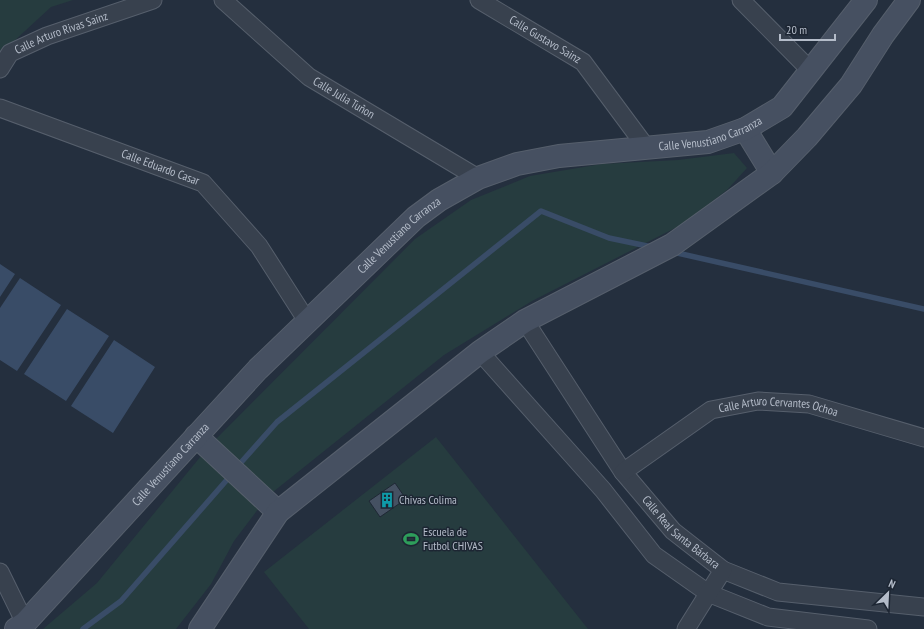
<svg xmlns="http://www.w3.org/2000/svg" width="924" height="629" viewBox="0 0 924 629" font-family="'PT Sans Narrow',sans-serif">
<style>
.green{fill:#263c3f}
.water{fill:#394c67}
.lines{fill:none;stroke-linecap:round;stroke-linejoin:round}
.stream{stroke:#394c67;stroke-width:5.5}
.building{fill:#455162;stroke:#1f2835}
.street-casing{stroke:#565f6c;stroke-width:19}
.secondary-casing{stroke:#565f6c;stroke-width:24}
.street{stroke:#38414e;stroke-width:17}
.secondary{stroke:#465061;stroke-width:22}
.labels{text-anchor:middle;stroke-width:3;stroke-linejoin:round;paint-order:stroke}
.street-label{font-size:12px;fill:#b4bcc9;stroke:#1d2633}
.poi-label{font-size:12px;fill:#b4bcc9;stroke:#1d2633;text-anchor:start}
</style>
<rect width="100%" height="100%" fill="#242f3e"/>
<!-- green -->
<path class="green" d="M0,0H73L51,7L0,54Z
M734,153L747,168L727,190L681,225L532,301L444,355L268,496L234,541L211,584L176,629H43L97,583L210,445L415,239L471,200L530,176L602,164L678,160Z
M436,437L588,629H309L264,572Z"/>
<!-- water -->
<path class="water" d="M0,264L15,274L0,297Z
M20,278L61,305L17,371L0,360V308Z
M67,309L109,336L66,401L24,374Z
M114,340L155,367L113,433L71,406Z"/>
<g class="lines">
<!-- stream -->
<path class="stream" d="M673,252L924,309
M237,467L277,422L541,211L609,238L652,247
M83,629L121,601L232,474"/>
</g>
<!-- building -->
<path class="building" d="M395,483L406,499L380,517L369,501Z"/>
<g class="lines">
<defs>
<g id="street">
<path id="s1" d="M223,0L309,77L478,178"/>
<path id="s2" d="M479,0L583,62L646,147"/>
<path d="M741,0L812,72"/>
<path id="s3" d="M0,69L10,53L47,36L153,0"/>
<path id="s4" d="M0,108L203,183L259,246L307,321"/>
<path id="s5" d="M525,321L623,472L673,531L723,570L778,592L924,607"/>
<path d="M480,352L603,490L654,555L708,593L768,617L868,629"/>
<path id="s6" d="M623,472L711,410L758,401L809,404L924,438"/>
<path d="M0,572L25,623"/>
<path d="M686,629L723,570"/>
</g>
<g id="secondary">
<path d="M745,129L772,173"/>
<path d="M196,436L278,512"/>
<path id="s7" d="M16,629L25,623L258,369L416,217L439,200L478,178L517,164L559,156L708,142L745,129L782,107L866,0"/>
<path d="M200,629L278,512L480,352L525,321L672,245L772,173L807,137L851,85L883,35L909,0"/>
</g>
</defs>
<!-- street casing -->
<use href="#street" class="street-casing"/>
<!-- secondary casing -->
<use href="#secondary" class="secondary-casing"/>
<!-- street -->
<use href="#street" class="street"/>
<!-- secondary -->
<use href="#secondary" class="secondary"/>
</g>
<!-- icons -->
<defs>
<symbol id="building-bare" viewBox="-9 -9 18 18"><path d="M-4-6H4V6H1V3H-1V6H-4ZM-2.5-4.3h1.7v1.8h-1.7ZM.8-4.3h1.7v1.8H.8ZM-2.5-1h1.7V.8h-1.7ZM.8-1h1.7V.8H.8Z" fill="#0f9aa8" stroke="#1d2633" stroke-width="2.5" paint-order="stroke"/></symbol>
<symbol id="stadium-bare" viewBox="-9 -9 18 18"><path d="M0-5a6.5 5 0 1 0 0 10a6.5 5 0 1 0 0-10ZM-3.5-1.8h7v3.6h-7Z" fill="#2e9e5b" stroke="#1d2633" stroke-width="2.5" paint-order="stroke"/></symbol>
</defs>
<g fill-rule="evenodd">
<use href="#building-bare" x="376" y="489" width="22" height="22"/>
<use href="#stadium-bare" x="400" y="528" width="22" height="22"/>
</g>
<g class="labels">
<!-- street labels -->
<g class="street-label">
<text dy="4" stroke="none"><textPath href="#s3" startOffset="74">Calle Arturo Rivas Sainz</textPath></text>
<text dy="4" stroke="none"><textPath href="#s2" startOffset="77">Calle Gustavo Sainz</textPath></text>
<text dy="4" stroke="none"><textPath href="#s1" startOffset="156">Calle Julia Tuñon</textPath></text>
<text dy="4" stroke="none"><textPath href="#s7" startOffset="886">Calle Venustiano Carranza</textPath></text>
<text dy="4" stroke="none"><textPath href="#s4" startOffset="171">Calle Eduardo Casar</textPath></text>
<text dy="4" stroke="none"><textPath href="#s7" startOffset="550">Calle Venustiano Carranza</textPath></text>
<text dy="4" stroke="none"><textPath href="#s6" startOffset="176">Calle Arturo Cervantes Ochoa</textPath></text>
<text dy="4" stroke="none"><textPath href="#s7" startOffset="226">Calle Venustiano Carranza</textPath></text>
<text dy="4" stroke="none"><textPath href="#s5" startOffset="264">Calle Real Santa Bárbara</textPath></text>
</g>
<!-- poi labels -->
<g class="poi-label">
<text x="399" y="504">Chivas Colima</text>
<text x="423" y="536">Escuela de<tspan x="423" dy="14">Futbol CHIVAS</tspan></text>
</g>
</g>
<!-- north arrow -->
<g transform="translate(888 593) rotate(24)" stroke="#1d2633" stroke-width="3" paint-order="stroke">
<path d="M0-3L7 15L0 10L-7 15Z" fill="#b4bcc9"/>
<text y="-6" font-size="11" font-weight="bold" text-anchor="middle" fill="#b4bcc9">N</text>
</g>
<!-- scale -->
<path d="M780 34v6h55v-6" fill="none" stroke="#b4bcc9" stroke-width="2"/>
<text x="786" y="34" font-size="12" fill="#b4bcc9" stroke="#1d2633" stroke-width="3" paint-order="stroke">20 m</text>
</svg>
